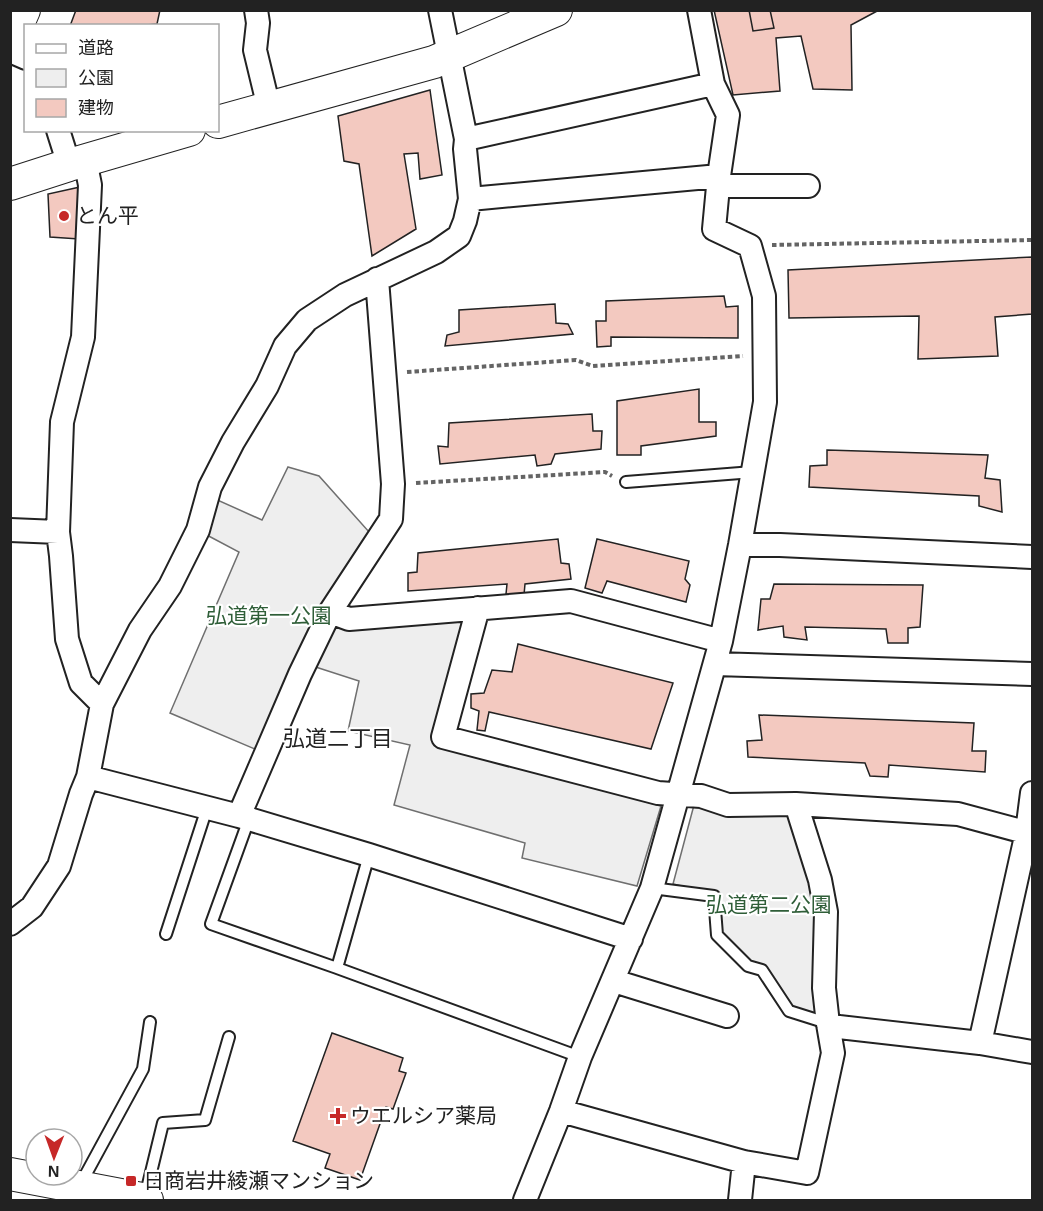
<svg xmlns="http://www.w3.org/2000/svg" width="1043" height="1211" viewBox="0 0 1043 1211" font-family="Helvetica,'Noto Sans JP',sans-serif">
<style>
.green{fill:#eee;stroke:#6f6f6f;stroke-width:1.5}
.building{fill:#f3c9c0;stroke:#222;stroke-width:1.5}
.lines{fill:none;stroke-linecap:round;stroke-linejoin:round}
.lane-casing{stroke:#222;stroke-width:14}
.street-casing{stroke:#222;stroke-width:26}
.secondary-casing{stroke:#222;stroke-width:34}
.path{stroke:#646464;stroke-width:4;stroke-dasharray:4.5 3;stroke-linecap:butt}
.lane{stroke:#fff;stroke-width:10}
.street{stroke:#fff;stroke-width:22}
.secondary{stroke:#fff;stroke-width:32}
.poi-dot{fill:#c62828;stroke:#fff;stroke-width:2}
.labels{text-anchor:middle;stroke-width:4.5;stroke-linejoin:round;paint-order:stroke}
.poi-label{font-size:21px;fill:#222;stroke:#fff;text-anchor:start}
.park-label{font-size:21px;fill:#2f5e38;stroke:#fff}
.neighbourhood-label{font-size:22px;fill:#222;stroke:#fff}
</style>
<rect width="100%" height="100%" fill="#fff"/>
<!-- green -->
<path class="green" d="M288,467L319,476L370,533L321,612L470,618L437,742L661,806L637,886L522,858L525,843L394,805L410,745L348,731L359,681L297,661L262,752L170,713L239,552L203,533L213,498L262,520Z
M694,805L721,812L793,816L819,894L824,1017L792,1008L721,932L717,894L673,884Z"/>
<!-- building -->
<path class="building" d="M76,10H160L157,24L136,26H70Z
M714,10H879L851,25L852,90L813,89L801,36L776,38L780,91L733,95Z
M749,10H770L774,28L753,31Z
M430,90L442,175L420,179L418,153L404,154L416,229L372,256L359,164L344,161L338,116Z
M80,187L79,239L50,237L48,194Z
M1032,257V314L995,317L998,356L918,359L919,316L789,318L788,270Z
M724,296L726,307L738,306V338L611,337V346L597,347L596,321H606V301Z
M555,304L556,323L568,324L573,334L445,346L447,335L459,332V310Z
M699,389V422H716V436L641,446V455H617V401Z
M592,414L593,431H602L601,449L555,454L551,464L537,466L535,455L440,464L438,446L448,447L449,423Z
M827,450L988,455L985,478L1000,480L1002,512L979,506V496L809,487L810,466L827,465Z
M558,539L561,563L569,564L571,579L525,584L524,595L506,594L507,584L408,591V573L417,572L418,553Z
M597,539L689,561L685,579L690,585L686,602L607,581L602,593L585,588Z
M774,584L923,585L920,627L908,628V643H888L886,629L805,627L807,640L784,637L783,626L758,630L761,599H770Z
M518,644L673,683L651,749L489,712L485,731L477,730L479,711L471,708V694L484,693L492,670L512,672Z
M759,715L974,723L972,751H986L985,772L889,765L888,777L870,776L865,763L748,757L747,741L762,740Z
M332,1033L403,1058L399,1071L406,1073L393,1109L386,1107L360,1180L325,1168L330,1154L293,1141Z"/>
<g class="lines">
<defs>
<path id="lane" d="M626,482L753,472
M249,819L211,924L337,968L369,855
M652,888L714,896L717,935L748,966L762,970L789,1011L827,1023
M166,934L207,808
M337,968L580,1057
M80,1185L143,1069L150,1022
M145,1197L163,1123L205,1120L229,1037"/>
<path id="street" d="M256,10L258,23L255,50L269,108
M10,51L26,58
M58,130L69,165
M466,139L713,84
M85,160L90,185L83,337L62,422L58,532L61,556L67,639L81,683L102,704
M718,186H808
M470,199L719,176
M10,530L58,532
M740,545H780L1032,557
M478,608L443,737L658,793L701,796L728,805L796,804L958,814L1032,834
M330,612L349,619L571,601L721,641
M715,664L1032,674
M88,777L239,816L369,855L631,939
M239,816L300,674L330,612L391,519L393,484L377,279
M10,924L32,907L59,866L81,794L88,777L102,704L140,630L170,586L198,530L210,487L233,442L267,386L285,346L307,320L345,295L436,252L459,236L465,221L470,199L465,149L466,139L440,10
M614,981L727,1016
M828,1024L839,1027L980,1043L1032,1052
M980,1043L1027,832L1032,793
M561,1111L744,1162L807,1173L833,1053L828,1024L824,988L826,912L820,880L796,804
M525,1200L561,1111L580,1057L652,888L721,641L740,545L765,402L764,296L750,246L714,229L719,176L728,115L713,84L699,10
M740,1200L744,1162"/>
<path id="secondary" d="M10,42L24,10
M218,122L434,62L556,10
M10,184L69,165L189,130
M10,1174L147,1200"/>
</defs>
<!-- lane casing -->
<use href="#lane" class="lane-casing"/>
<!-- street casing -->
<use href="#street" class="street-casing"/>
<!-- secondary casing -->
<use href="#secondary" class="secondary-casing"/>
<!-- path -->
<path class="path" d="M772,245L1032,240
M407,372L576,360L593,366L743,356
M416,483L605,472L612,476"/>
<!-- lane -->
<use href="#lane" class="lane"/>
<!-- street -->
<use href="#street" class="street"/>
<!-- secondary -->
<use href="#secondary" class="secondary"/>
</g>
<!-- markers -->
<g class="poi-dot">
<circle cx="64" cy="216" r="6"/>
<path d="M335 1107h6v6h6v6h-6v6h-6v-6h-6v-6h6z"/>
<rect x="125" y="1175" width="12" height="12" rx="3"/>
</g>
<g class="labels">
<!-- poi labels -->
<g class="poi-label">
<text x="76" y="223">とん平</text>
<text x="350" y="1123">ウエルシア薬局</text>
<text x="143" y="1188">日商岩井綾瀬マンション</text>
</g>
<!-- park labels -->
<g class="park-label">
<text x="269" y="623">弘道第一公園</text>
<text x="769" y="912">弘道第二公園</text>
</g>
<!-- neighbourhood labels -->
<g class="neighbourhood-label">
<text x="338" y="746">弘道二丁目</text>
</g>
</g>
<!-- border -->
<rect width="1043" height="1211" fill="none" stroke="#222222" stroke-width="24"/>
<!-- legend -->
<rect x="24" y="24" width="195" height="108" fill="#ffffff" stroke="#a7a7a7" stroke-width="1.5"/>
<rect x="36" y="44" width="30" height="9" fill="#ffffff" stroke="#a7a7a7" stroke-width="1.5"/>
<text x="78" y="54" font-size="18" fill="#222222">道路</text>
<rect x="36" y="69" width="30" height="18" fill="#eeeeee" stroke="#a7a7a7" stroke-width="1.5"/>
<text x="78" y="84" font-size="18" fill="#222222">公園</text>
<rect x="36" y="99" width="30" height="18" fill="#f3c9c0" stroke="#a7a7a7" stroke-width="1.5"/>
<text x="78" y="114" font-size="18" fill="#222222">建物</text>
<!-- north arrow -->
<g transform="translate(54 1157) rotate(181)"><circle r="28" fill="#ffffff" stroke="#a7a7a7" stroke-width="1.5"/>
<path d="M0-4.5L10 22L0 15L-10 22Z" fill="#c62828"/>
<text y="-9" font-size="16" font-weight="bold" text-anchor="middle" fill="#222222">N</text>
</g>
</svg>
